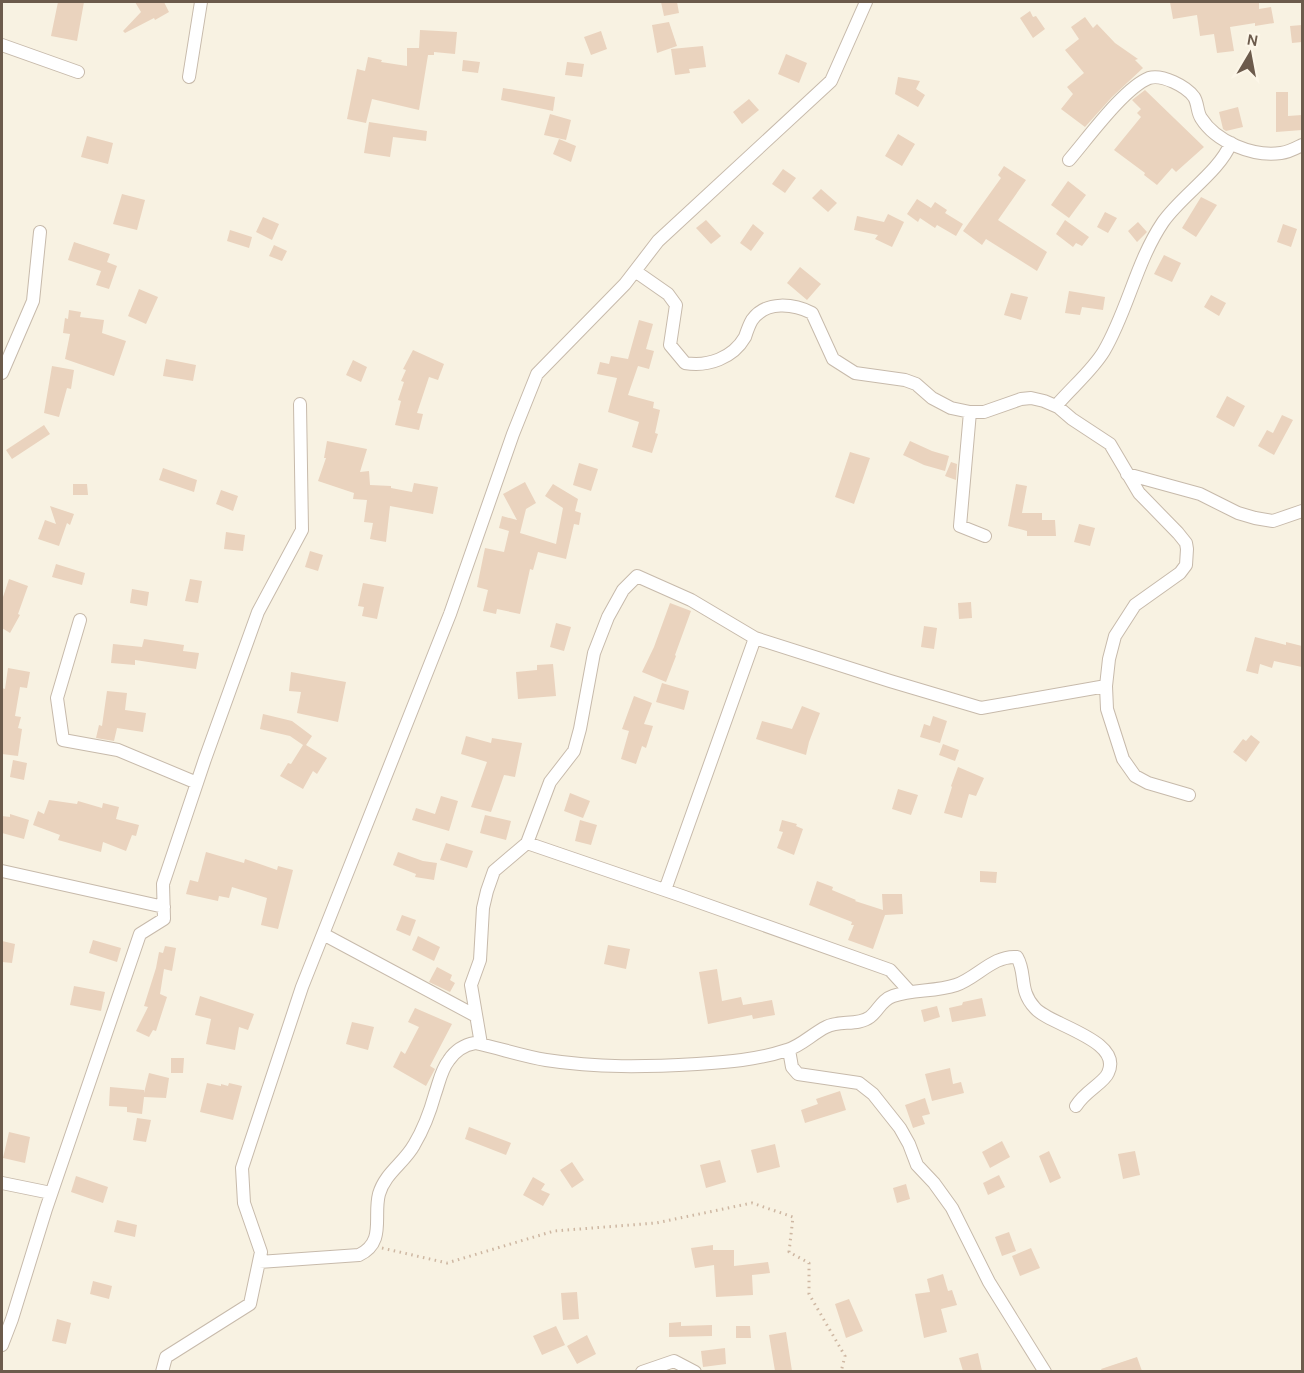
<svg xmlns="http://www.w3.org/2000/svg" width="1304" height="1373" viewBox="0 0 1304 1373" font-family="Karla,sans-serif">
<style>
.building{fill:#ead3be}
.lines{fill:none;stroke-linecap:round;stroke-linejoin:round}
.street-casing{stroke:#c7baab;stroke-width:14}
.path{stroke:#ceb7a2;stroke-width:3;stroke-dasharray:1.5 4.5;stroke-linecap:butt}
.street{stroke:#fff;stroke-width:12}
</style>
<rect width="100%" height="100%" fill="#f8f2e2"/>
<!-- building -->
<path class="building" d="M58,2H84L77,41L51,36Z
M135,2H164L169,12L155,20L154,18L125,33L123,31L141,12Z
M661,2H677L679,13L664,16Z
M1170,2H1259V9L1271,7L1274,23L1255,26V23L1230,27L1234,51L1217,53L1214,34L1200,36L1197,15L1173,19Z
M1030,11L1033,17L1036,16L1045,29L1033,38L1020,18Z
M1085,17L1093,28L1097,24L1115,43L1138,59L1135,60L1143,68L1112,97L1085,127L1061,109L1073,94L1067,87L1084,73L1065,50L1079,39L1071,27Z
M669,22L677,46L657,53L652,25Z
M1302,25V42L1292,43L1290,26Z
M420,30L457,32L455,54L434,52V55H428L419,110L372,99L366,123L347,119L357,69L365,71L368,57L382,60L381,62L407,66V48H419Z
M601,31L607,49L591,55L584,37Z
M703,46L706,67L689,69L690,73L675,75L671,49Z
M786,54L807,63L799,83L778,74Z
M463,60L480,62L478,73L462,71Z
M567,62L584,64L582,77L565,75Z
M898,77L920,81L916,89L925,95L918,107L895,94Z
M503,88L555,97L553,111L501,100Z
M1145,90L1204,147L1176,172L1172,168L1157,185L1144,175L1145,173L1114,150L1141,117L1137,113L1141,109L1132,100Z
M1276,92H1288V116L1302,115V130L1276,132Z
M749,99L759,110L742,124L733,112Z
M1238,107L1243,127L1226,131L1223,129L1219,112Z
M550,114L571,120L566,140L544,135Z
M369,122L427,131L426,141L393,137L390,157L364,153Z
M898,134L915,144L902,166L885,156Z
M87,136L113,143L108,164L81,157Z
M559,139L576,146L571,162L553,154Z
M1004,166L1026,180L998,220L1047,252L1037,271L986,239L982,245L963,231L1001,178L998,175Z
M783,169L796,178L785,193L772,184Z
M1068,181L1086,195L1069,218L1051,205Z
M821,189L837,203L828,212L812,198Z
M122,194L145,200L137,230L113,224Z
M1201,197L1217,205L1196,237L1182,228Z
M917,199L931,208L935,202L947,210L945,213L963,224L956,236L937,225L935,228L920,218L918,222L907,214Z
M1105,212L1117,218L1108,233L1097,227Z
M888,214L904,222L892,247L875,239L878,235L854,230L857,216L884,222Z
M263,217L279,224L272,240L256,232Z
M706,220L721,236L711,244L696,228Z
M1065,220L1089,237L1082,246L1076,243L1073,247L1056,234Z
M1138,222L1147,232L1137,242L1128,231Z
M753,224L764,233L751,251L740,243Z
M1283,224L1297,229L1291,247L1277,242Z
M230,230L252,237L249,248L227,241Z
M74,242L110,254L107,262L117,266L109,289L96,285L101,271L68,260Z
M274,245L287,251L282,261L269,256Z
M1164,255L1181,263L1172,282L1154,274Z
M800,267L821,284L807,300L787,283Z
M139,289L158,297L146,324L128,316Z
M1069,291L1105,297L1103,310L1082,307L1080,315L1065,313Z
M1011,293L1028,297L1021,320L1004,315Z
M1211,295L1226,303L1219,316L1204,307Z
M69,310L81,312L80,317L104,320L102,333L126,341L114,376L65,359L70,334L63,333L65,318L68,319Z
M639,320L653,324L646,349L654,351L649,369L638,366L628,395L654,402L653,408L660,410L655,433L658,434L652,453L632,447L639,422L608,412L617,378L597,374L600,362L609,364L611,356L628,359Z
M413,350L444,364L438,380L429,377L417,413L423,414L419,430L395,425L401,401L398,400L404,382L401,381L406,370L403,369Z
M166,359L196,365L193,381L163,376Z
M353,360L367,367L361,382L346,375Z
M52,366L74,370L71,389L67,388L59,417L44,413Z
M1227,396L1245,406L1234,427L1216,417Z
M1282,415L1293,420L1274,455L1258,446L1267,430L1273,433Z
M44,425L50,434L12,459L6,450Z
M327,441L367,449L360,472L369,471L370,485L391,486V488L412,492L414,483L438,487L433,514L390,506L386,542L370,539L373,523L364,522L367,500L353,499L354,493L318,481L326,458H324Z
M910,441L932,451L949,456L945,471L924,465L903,455Z
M850,452L870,458L854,504L835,497Z
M951,462L957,464L956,480L945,476Z
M579,463L598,469L591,491L573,485Z
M163,468L197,480L194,492L159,480Z
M525,482L536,503L526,509L520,533L556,544L563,508L545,496L553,484L578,499L575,511L581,513L579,525L574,524L566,559L538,552L533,570L530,569L520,614L497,609L496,614L483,611L488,590L477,587L485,548L504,552L509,531L499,528L502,516L517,520L503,494Z
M73,484H87L88,495H73Z
M1016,484L1027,486L1022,513H1042V520H1055L1056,536H1027V531L1008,526Z
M221,490L238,496L233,511L216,504Z
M50,506L74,514L70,525L67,523L59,546L38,539L45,520L56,524Z
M1079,524L1095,528L1090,546L1074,542Z
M226,532L245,535L243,551L224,549Z
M310,551L323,555L318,571L305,567Z
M56,564L85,573L82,585L52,577Z
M9,579L28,586L18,614L20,615L10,633L2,628V600Z
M190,579L202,581L198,603L185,601Z
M363,583L384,587L377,619L362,616L364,607L358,606Z
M132,589L149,592L147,606L130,603Z
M971,602L972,618L959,619L958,603Z
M670,603L691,611L675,655L676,656L666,682L642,672L654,647Z
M556,623L571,627L564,651L550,647Z
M924,626L937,628L934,649L921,647Z
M1255,637L1286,645V642L1302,646V667L1274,661L1272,668L1260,664L1258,674L1246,671Z
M144,639L184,645L183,651L199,653L196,669L135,660V665L111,663L113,644L142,647Z
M553,664L556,696L518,699L516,672L537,670V665Z
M8,668L30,672L27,688L20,687L15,716L21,717L18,728L22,729L18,756L2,754V688L5,689Z
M291,672L346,682L338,722L297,713L301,692L289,691Z
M662,683L689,691L684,710L656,702Z
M107,691L127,693L125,710L146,713L143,732L117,728L114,741L96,738L99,725L102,726Z
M634,696L652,703L644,724L653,726L646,748L642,746L636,764L621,759L629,731L622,729Z
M802,706L820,713L809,742L806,755L756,739L762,721L792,729Z
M263,714L292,721L312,736L306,745L327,758L317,774L313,771L303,789L280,776L288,763L291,764L303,745L290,736L260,729Z
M933,716L947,721L940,743L920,737L924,724L930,726Z
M1251,735L1260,742L1246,762L1233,752L1243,739L1246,741Z
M466,736L491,743L492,738L522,743L515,777L504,775L491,812L471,807L487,762L461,754Z
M943,744L959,750L955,761L939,755Z
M13,760L27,763L24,780L10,777Z
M958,767L984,778L976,796L969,794L962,818L944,813L952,787L951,786Z
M898,789L918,795L911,815L892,809Z
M570,793L590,801L583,818L564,811Z
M441,796L458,801L449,831L412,820L416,808L435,814Z
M49,800L77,804L78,801L102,808L103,803L119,807L116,819L139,825L136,836L132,835L126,851L103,842L101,852L58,840L60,835L33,825L38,811L44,814Z
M10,814L29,820L24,839L2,833V816L10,817Z
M485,815L511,821L506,840L480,833Z
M580,820L597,825L591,845L575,841Z
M782,820L797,824L796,826L803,829L794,855L777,848L783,832L779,831Z
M446,843L473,851L467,868L440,860Z
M206,852L244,863L245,859L277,870L278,866L293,870L278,929L261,925L267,898L232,887L229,898L219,896L218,901L186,894L190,880L198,882Z
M398,852L423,861L437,863L434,880L415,877L416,874L393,865Z
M980,871L997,872L996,883L980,882Z
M817,881L833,887L832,890L856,900L855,901L883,910L882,894H902L903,914L885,915L873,949L848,940L854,925H851L852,922L809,905Z
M402,915L416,920L410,936L396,930Z
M418,936L440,947L434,961L412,950Z
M93,940L121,948L117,962L89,953Z
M2,941L15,944L12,963L2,962Z
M608,945L630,949L626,969L604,964Z
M165,946L176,948L172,971L164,969L160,994L167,997L156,1031L153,1030L149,1037L136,1031L148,1007L144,1006L156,968L159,952L163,953Z
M437,967L452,975L450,980L455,983L450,992L429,982Z
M717,969L722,1001L741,997L743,1005L772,1000L775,1015L753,1019L752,1015L708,1024L699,972Z
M74,986L105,992L101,1011L70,1005Z
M200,996L254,1014L248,1030L239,1027L235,1050L206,1044L211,1019L195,1015Z
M982,998L986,1016L952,1022L949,1008L962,1005L963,1002Z
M937,1006L940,1017L924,1022L921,1010Z
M415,1008L452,1024L430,1066L435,1069L426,1086L393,1067L401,1051L405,1054L419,1027L408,1022Z
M352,1022L374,1027L368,1050L346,1044Z
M171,1058H184L183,1073H171Z
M950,1068L953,1084L961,1082L964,1093L932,1101L925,1074Z
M149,1073L169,1078L166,1098L144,1097L142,1114L127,1112V1107L109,1106L110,1087L144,1090V1093Z
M207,1083L221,1086V1084L228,1086L229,1083L242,1086L233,1120L200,1112Z
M840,1091L846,1110L805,1123L801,1110L818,1104L816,1099Z
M925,1098L930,1114L922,1116L925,1124L913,1128L905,1105Z
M137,1118L151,1120L146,1142L133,1140Z
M469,1127L511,1143L506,1155L465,1139Z
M9,1132L30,1137L25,1163L3,1158Z
M1002,1141L1010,1157L990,1168L982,1152Z
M775,1144L780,1167L757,1173L751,1150Z
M1049,1151L1061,1178L1050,1183L1039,1156Z
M1135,1151L1140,1175L1123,1179L1118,1154Z
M720,1160L726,1182L706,1188L700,1165Z
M572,1162L584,1180L572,1188L560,1170Z
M999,1175L1005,1187L988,1195L983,1183Z
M76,1176L108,1187L103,1203L71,1192Z
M533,1177L545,1184L541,1190L550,1194L543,1206L523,1195Z
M906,1184L910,1199L897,1203L893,1188Z
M117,1220L137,1225L135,1237L114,1232Z
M1009,1232L1016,1251L1002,1256L995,1237Z
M713,1245V1250H734V1266L768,1262L770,1273L752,1275L753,1295L716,1297L714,1265L695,1268L691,1248Z
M1031,1248L1040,1268L1020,1276L1012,1256Z
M943,1274L948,1291L952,1290L957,1305L941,1309L947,1332L924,1338L915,1294L930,1292L927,1279Z
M93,1281L112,1286L109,1299L90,1294Z
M577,1292L579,1319L563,1320L561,1293Z
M849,1299L863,1331L846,1338L835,1304Z
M57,1319L71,1323L66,1344L52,1341Z
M681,1322V1326L712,1325V1336L669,1337V1323Z
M556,1326L565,1345L542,1355L533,1336Z
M736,1326H750L751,1338H736Z
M786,1332L792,1371H775L769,1335Z
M587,1335L596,1354L577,1364L567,1346Z
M725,1348L726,1364L703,1367L701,1351Z
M978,1353L982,1371H963L959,1358Z
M1137,1357L1142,1371H1102L1101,1369Z"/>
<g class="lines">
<defs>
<path id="street" d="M2,45L78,72
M189,77L201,2
M1069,160C1088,138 1124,88 1149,78C1162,74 1186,86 1194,97C1198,103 1197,112 1201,118C1216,142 1253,157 1281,153C1289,152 1296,148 1302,145
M635,271L668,294L676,305L670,345L685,363C708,367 733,358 745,337C747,331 749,325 752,320C766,300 794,304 812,313L833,359L855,373L905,380L916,384L932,398L951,408L970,412H984L1021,399L1031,398L1044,401L1058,407L1072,419L1110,444L1139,493L1178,533L1186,543L1187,549L1186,565L1180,573L1135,605L1115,636L1109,659L1106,686L1107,709L1123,759L1135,776L1148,783L1189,795
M2,373L33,301L40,232
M1056,406C1071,388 1092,371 1104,351C1128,310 1136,262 1163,222C1182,195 1219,172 1231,143
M970,412L960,526L985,536
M1127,474L1200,494L1238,513L1255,518L1273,521L1302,511
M80,620L57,698L63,740L118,750L197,783
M755,638L890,681L981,708L1106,686
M527,843L682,896L890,970L910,992
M2,871L164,907
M323,934L476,1016
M481,1044L471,985L480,960L483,908L487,891L494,871L527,843L550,782L574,751L580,729L594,653L608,617L623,590L637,576L691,600L755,638L665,890
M789,1050L792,1067L798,1074L859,1083L873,1094L900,1128L909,1144L917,1165L934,1183L952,1208L989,1282L1045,1372
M2,1183L51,1193
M259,1262L359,1255C386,1242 373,1217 379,1194C385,1173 404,1163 414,1145C423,1130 430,1112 435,1094C439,1083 441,1070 449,1060C455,1051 464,1045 475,1043C499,1048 522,1056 546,1060C598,1068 645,1067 697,1064C727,1062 757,1060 787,1050C801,1046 812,1034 826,1027C839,1020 858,1026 870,1017C879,1010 881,1000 893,996C913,989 935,992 956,985C977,978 993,955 1017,957C1027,974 1018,990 1035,1008C1049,1025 1124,1040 1108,1073C1104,1083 1085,1091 1076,1106
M2,1345L12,1319L46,1209L140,934L164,919L163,884L205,759L258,612L302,530L300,404
M162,1372L166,1357L250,1304L261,1252L244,1203L242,1168L302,987L450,614L513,434L537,374L625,284L658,241L831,81L866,2
M642,1372L674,1361L695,1372"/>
</defs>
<!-- street casing -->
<use href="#street" class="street-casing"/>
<!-- path -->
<path class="path" d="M382,1248L447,1263L554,1231L656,1223L752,1203L793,1217L789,1252L809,1263V1294L845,1356L841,1372"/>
<!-- street -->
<use href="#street" class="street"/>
</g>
<!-- border -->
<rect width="1304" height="1373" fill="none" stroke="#6c5b4c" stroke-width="6"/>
<!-- north arrow -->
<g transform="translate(1250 54) rotate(10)" stroke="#fcf6e8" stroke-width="4.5" paint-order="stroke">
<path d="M0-4.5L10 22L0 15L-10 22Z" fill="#6c5b4c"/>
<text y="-9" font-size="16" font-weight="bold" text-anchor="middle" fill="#6c5b4c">N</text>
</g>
</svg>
